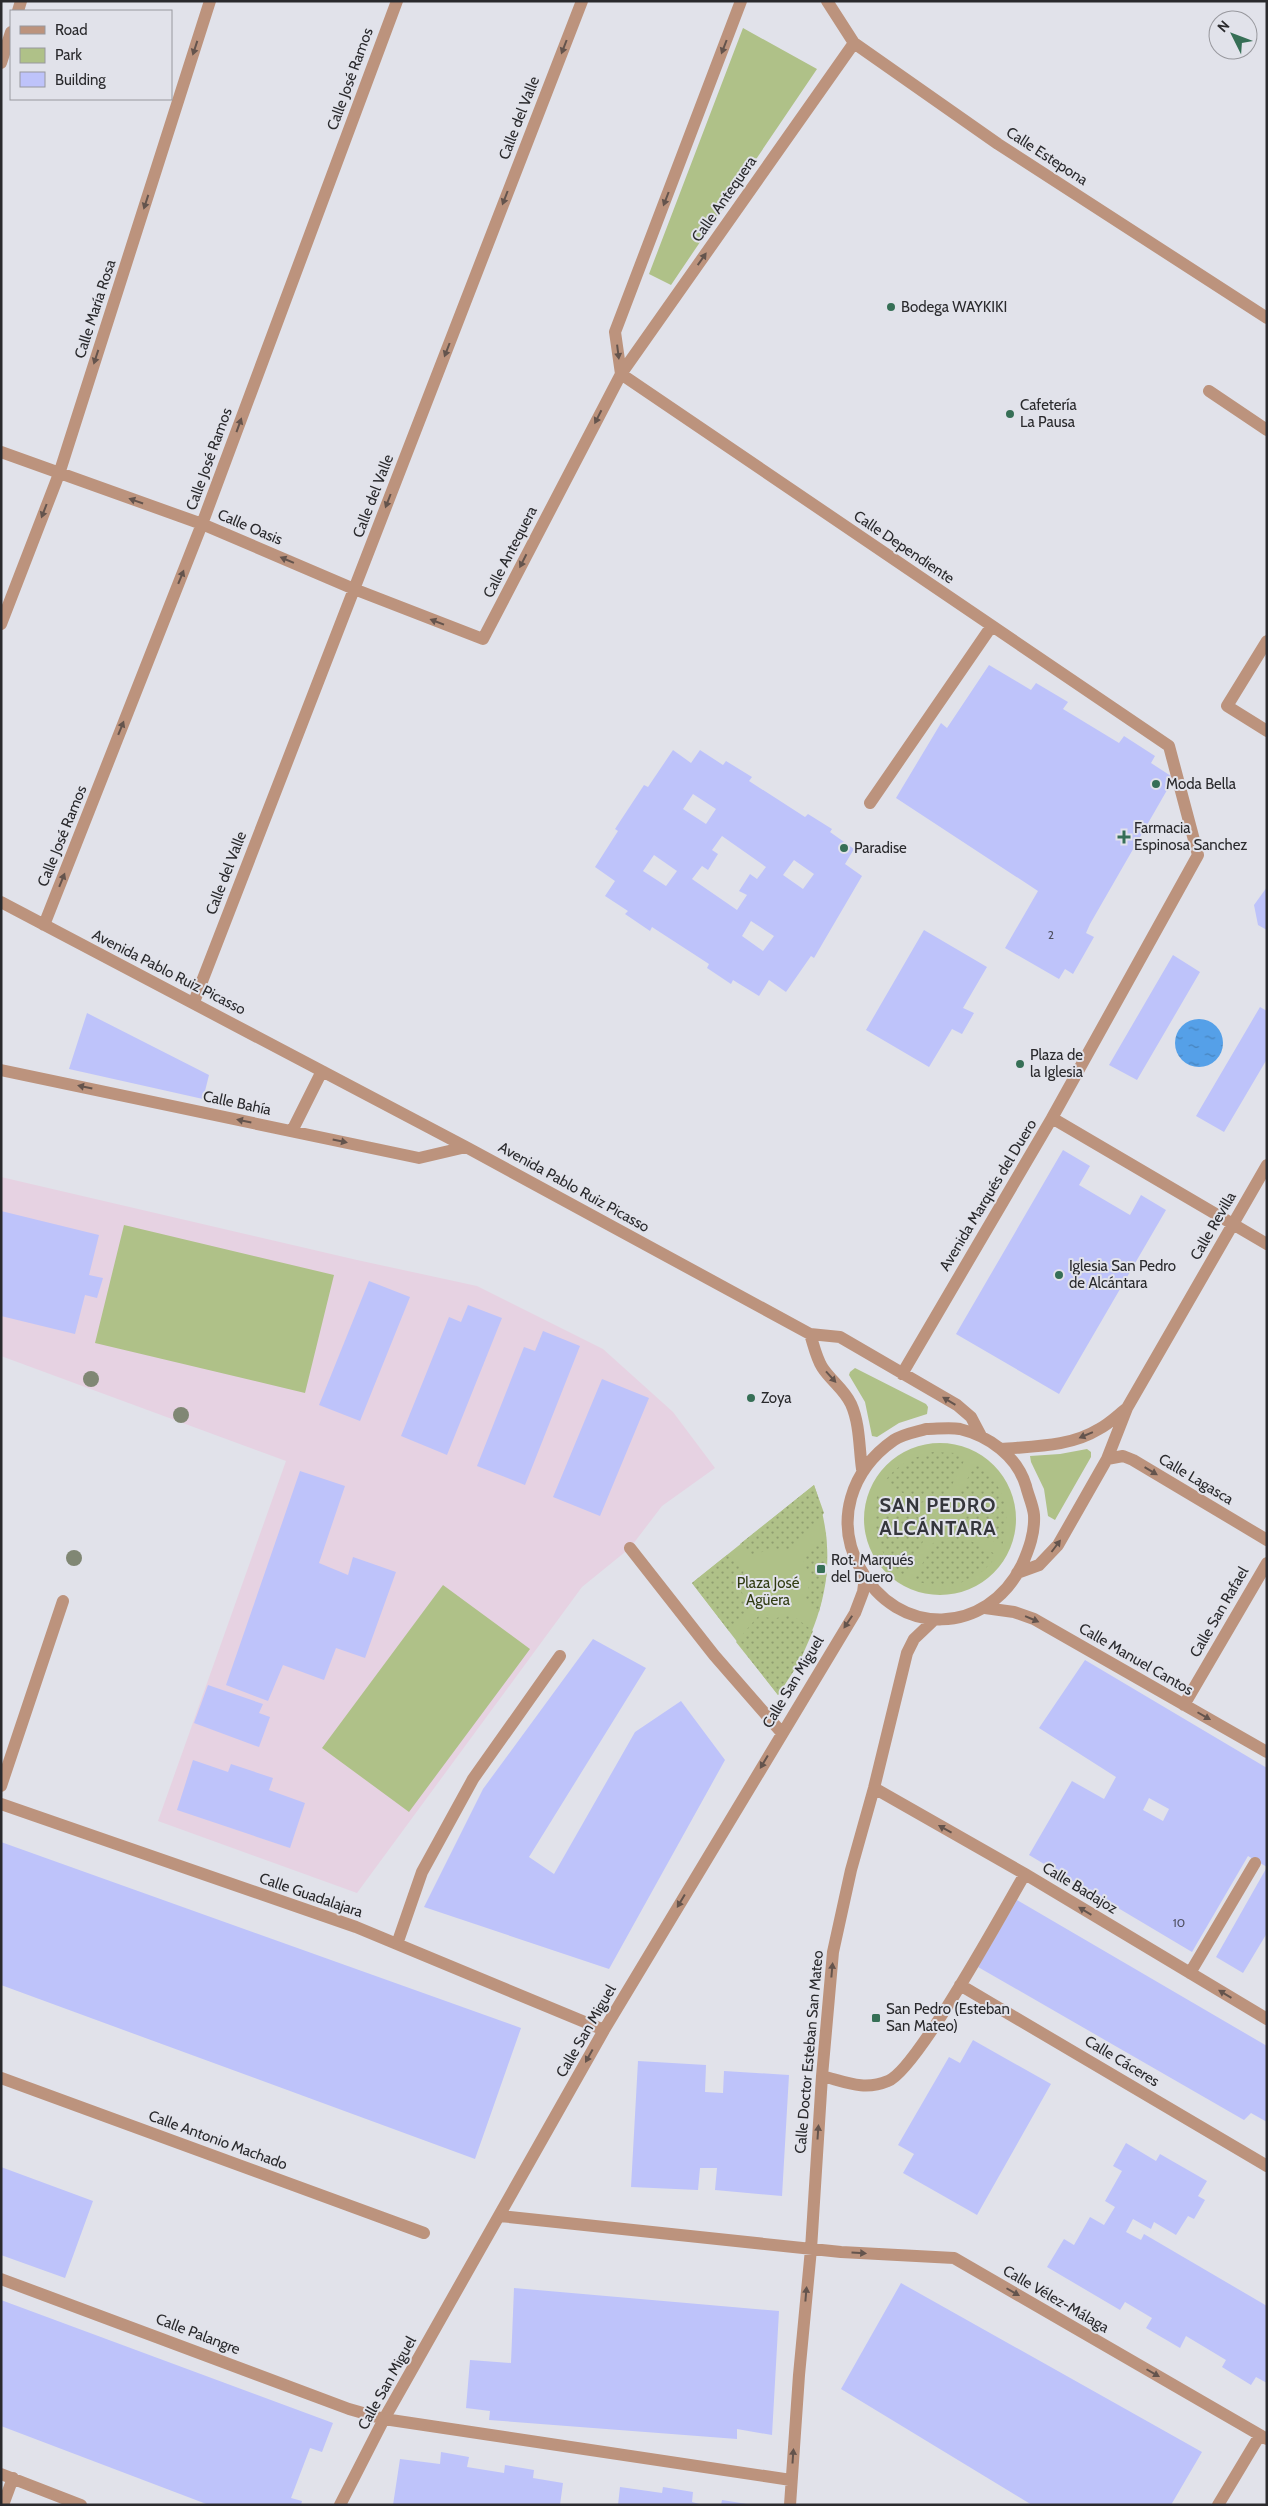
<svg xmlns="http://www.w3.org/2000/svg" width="1268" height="2506" viewBox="0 0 1268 2506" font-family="Cabin,sans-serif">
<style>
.education{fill:#e6d2e2}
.green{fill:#afc188}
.garden{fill:url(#garden-dots)}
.water{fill:url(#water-ripples)}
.building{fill:#bec3fa;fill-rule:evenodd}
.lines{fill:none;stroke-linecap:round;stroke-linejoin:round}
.minor{stroke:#bc937d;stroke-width:12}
.tree{fill:#808774}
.oneway{fill:#64544d}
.poi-dot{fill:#366f56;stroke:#e1e2ea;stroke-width:2}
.labels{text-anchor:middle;stroke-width:4;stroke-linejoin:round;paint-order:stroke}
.number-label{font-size:12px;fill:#4f5060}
.street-label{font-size:15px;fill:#2a2a2d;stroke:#e1e2ea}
.poi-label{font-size:15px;fill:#2a2a2d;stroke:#e1e2ea;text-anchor:start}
.park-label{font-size:15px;fill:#313c13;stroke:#e1e2ea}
.district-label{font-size:20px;font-weight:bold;letter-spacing:1px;fill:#35363c;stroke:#e1e2ea}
</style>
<defs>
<pattern id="garden-dots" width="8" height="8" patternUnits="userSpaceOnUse" patternTransform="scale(1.25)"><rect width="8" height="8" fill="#afc188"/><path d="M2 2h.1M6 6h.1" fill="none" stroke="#8f9d70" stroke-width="1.8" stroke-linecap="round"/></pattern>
<pattern id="water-ripples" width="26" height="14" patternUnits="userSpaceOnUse" patternTransform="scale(1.25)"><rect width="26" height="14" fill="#55a0e8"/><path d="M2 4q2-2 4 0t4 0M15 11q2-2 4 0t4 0" fill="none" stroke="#4783bc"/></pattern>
</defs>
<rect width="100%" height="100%" fill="#e1e2ea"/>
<!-- education -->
<path class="education" d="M1,1177L357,1260L477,1286L603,1349L673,1412L715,1468L662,1506L630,1548L582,1587L357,1893L158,1821L286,1461L1,1356Z"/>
<!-- green -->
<path class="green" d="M743,28L817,69L671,285L649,274Z
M124,1225L334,1275L305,1393L95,1343Z
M855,1368L926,1404L928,1407L927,1414L899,1423L877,1437L872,1436L865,1402L849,1375L850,1372Z
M864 1519a76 76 0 1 1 152 0a76 76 0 1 1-152 0Z
M1087,1449L1091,1452V1457L1055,1520L1048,1516L1044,1489L1031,1462L1030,1456L1060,1454Z
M814,1485C843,1566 822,1626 778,1695L692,1583Z
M443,1585L530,1649L409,1812L322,1748Z"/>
<!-- garden -->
<path class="garden" d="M933,1452L956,1453L966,1457L947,1495L920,1503L884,1482C897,1465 912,1457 933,1452Z
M976,1463C1005,1483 1012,1513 1002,1546L963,1525L956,1500Z
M814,1485L824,1513L792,1551L771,1548L753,1556L740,1544Z
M878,1492L916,1512L925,1538L904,1576C876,1555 869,1524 878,1492Z
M826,1532L827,1573L819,1612L805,1600L811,1579L803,1560Z
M960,1535L997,1555C978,1583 945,1593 914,1580L933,1543Z
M727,1555L744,1570L740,1588L749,1608L729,1631L692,1583Z
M791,1614L813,1631L799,1663L778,1695L736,1642L759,1615L773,1619Z"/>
<!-- water -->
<path class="water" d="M1175 1043a24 24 0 1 1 48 0a24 24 0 1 1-48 0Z"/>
<!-- building -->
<path class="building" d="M989,665L1031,690L1036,683L1068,702L1063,709L1119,743L1124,736L1155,756L1151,763L1174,778L1090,924L1086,933L1094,937L1073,974L1065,969L1059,979L1005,948L1038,891L896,798L941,723L947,728Z
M673,750L691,763L700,750L723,765L726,761L752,777L749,781L805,817L808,814L832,829L830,832L854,849L845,864L862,876L814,958L811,956L786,992L769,980L759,996L733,980L731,984L707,968L709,964L652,927L650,931L625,914L628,911L605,896L615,881L595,867L618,831L615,829L644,785L648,787ZM693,794L716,809L706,824L683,809ZM722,836L766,867L757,879L750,874L739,891L747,895L737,910L692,879L702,866L708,870L718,854L712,850ZM654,855L677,871L666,886L643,871ZM794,860L814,874L803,889L783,875ZM751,921L774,936L763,951L742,936Z
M1267,887V930L1258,925L1254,905Z
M924,930L987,967L963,1008L974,1013L962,1034L952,1029L929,1067L866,1030Z
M1173,955L1200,972L1137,1080L1109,1065Z
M1260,1007L1267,1011V1059L1224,1132L1196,1116Z
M87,1013L209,1075L203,1099L69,1069Z
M1063,1150L1090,1166L1079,1185L1130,1215L1141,1195L1166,1210L1059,1394L956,1334Z
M1,1211L99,1235L89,1275L103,1278L97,1298L85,1295L75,1334L1,1316Z
M369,1281L410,1297L360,1421L319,1405Z
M468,1305L502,1318L447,1455L401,1436L449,1317L461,1322Z
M543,1331L580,1346L525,1485L477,1466L524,1347L535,1351Z
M602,1379L649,1398L600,1516L553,1497Z
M300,1471L345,1486L319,1563L348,1575L353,1557L396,1572L365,1658L336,1648L324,1680L283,1665L268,1701L226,1685Z
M593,1639L646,1668L529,1857L554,1874L635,1732L681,1701L725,1760L609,1969L424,1907L483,1789Z
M1085,1660L1267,1768V1867L1248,1856L1192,1952L1029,1855L1072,1781L1104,1799L1116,1777L1039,1728ZM1149,1798L1169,1809L1163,1821L1143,1810Z
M208,1685L263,1704L259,1713L270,1717L259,1747L194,1723Z
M193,1760L228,1772L231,1764L273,1778L269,1790L305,1803L290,1848L177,1810Z
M1,1842L521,2028L475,2159L1,1985Z
M1267,1867V1933L1243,1973L1216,1957Z
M1017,1900L1267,2046V2122L1251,2113L1244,2120L978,1967Z
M973,2040L1051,2084L977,2215L903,2173L914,2154L898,2145L949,2057L960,2063Z
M638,2061L706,2065L705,2092L723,2093L724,2071L789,2075L782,2196L715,2190L717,2168H700L698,2190L631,2187Z
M1126,2143L1156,2161L1160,2154L1207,2181L1198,2196L1205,2200L1194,2219L1188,2216L1176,2235L1154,2222L1151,2229L1133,2219L1126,2232L1141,2240L1144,2234L1267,2306V2383L1256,2377L1251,2385L1222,2367L1226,2360L1186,2336L1180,2348L1146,2328L1152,2318L1125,2302L1120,2310L1047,2267L1064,2239L1074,2245L1090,2217L1104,2225L1115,2207L1105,2201L1122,2171L1113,2166Z
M1,2167L93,2201L65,2278L1,2255Z
M901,2283L1202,2452L1171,2505H1032L841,2389Z
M514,2288L779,2311L772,2435L737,2429V2439L489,2420L490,2411L466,2408L470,2360L511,2363Z
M1,2300L333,2423L322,2452L310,2448L291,2498L302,2501L301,2505H209L1,2426Z
M441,2452L469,2457L467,2467L504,2473L505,2465L534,2470L533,2478L563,2483L560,2505H393L400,2459L440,2464Z
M620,2487L662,2493L663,2487L693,2492L692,2502L703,2505H618Z
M722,2500L747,2504V2505H721Z"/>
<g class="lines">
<!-- minor -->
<path class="minor" d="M741,1L615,332L621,374L854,43
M827,1L854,43L998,144L1267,318
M18,11L21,1
M1,63L11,32
M1209,391L1267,430
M1,452L202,524L354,589L483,639L621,374L1169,746L1198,855L1052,1118
M1,624L59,474L210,1
M1267,641L1227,706L1267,731
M870,803L991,627
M1,902L466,1147L810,1334L840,1337L957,1405L971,1417L981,1436
M44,925L202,524L397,1
M194,1002L582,1
M1,1070L419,1158L466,1147
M292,1131L322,1071
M810,1334C814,1346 816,1357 822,1367C831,1381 844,1389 851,1404C860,1424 859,1448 862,1469
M902,1374L1052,1118L1267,1244
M926,1429C937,1429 950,1427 960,1429C989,1436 1017,1456 1026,1486C1028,1495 1033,1505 1034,1515C1035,1533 1029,1549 1022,1565C987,1636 897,1638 860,1568C834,1521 851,1470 894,1440C903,1434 916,1432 926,1429Z
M1001,1449C1034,1446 1070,1447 1099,1429C1109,1424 1118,1415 1127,1408
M1107,1459L1123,1456L1133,1460L1267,1540
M630,1548L714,1655L782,1733
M1017,1573L1039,1565L1058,1545L1107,1459L1127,1408L1267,1165
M985,1608L1014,1612L1034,1619L1267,1752
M1184,1705L1267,1563
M1,1786L63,1601
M874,1788L1025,1874L1267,2019
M1,1804L356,1927L604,2030
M397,1944L422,1872L473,1779L560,1656
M1190,1973L1255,1863
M960,1985L1267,2166
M822,2076C846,2082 864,2091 888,2081C917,2070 1005,1908 1025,1874
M1,2078L424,2233
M500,2216L841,2252L954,2258L1267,2439
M1,2279L349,2409L384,2419L791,2480
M1,2474L81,2505
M3,2505L13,2478
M340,2505L384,2419L604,2030L855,1613L863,1592L865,1577
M790,2505L799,2375L811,2249L822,2076L833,1952L851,1870L874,1788L907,1653L914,1639L934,1620
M1218,2505L1260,2435"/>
</g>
<!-- trees -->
<g class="tree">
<circle cx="91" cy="1379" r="8"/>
<circle cx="181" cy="1415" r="8"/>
<circle cx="74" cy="1558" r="8"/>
</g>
<!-- one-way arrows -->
<defs><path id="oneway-solid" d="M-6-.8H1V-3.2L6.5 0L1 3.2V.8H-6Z" transform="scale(1.25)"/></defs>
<g class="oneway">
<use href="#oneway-solid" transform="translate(564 47) rotate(111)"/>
<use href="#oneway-solid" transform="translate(724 47) rotate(111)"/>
<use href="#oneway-solid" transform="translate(195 48) rotate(108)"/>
<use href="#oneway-solid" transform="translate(505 198) rotate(111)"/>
<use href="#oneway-solid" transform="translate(666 199) rotate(111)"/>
<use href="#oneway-solid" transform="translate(146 202) rotate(108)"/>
<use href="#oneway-solid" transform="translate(702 259) rotate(-55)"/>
<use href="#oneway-solid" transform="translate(447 350) rotate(111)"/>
<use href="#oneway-solid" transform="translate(618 352) rotate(83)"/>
<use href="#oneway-solid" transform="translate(96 357) rotate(108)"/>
<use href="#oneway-solid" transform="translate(598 417) rotate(117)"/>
<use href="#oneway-solid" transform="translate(239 425) rotate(-70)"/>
<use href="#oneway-solid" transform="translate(136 501) rotate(-161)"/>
<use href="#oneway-solid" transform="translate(388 501) rotate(111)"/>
<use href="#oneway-solid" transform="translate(44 511) rotate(111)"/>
<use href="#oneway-solid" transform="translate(287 560) rotate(-157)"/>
<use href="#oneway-solid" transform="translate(523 561) rotate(117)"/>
<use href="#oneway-solid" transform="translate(181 577) rotate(-68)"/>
<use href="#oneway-solid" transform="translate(437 622) rotate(-159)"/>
<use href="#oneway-solid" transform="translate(121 728) rotate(-68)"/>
<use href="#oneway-solid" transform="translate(62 880) rotate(-68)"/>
<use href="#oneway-solid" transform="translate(85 1087) rotate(-168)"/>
<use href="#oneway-solid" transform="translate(244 1121) rotate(-168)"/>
<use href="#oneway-solid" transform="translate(340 1141) rotate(12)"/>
<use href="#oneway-solid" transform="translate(831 1377) rotate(48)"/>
<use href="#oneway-solid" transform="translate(949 1401) rotate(-149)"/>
<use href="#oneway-solid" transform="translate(1086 1435) rotate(157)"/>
<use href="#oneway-solid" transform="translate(1151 1471) rotate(31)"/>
<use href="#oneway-solid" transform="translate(1056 1546) rotate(-53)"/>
<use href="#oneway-solid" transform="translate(1032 1619) rotate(23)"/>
<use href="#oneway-solid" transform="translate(848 1622) rotate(124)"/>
<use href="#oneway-solid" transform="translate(1204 1716) rotate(30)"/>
<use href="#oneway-solid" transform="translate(764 1762) rotate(121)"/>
<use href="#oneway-solid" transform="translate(945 1829) rotate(-151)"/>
<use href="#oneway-solid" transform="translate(681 1901) rotate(121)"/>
<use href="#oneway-solid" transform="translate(1085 1911) rotate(-149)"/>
<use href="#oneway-solid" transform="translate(832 1970) rotate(-85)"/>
<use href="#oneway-solid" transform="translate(1225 1994) rotate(-149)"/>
<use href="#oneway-solid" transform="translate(589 2056) rotate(119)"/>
<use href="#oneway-solid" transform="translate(818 2132) rotate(-86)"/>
<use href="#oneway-solid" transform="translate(859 2253) rotate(3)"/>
<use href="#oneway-solid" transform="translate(1013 2292) rotate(30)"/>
<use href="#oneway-solid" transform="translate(806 2294) rotate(-85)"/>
<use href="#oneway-solid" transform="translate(1153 2373) rotate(30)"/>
<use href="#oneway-solid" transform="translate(793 2456) rotate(-86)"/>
</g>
<!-- markers -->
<g class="poi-dot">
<circle cx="891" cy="307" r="5"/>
<circle cx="1010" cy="414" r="5"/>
<circle cx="1156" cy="784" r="5"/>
<path d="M1121.5 829.5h5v5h5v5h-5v5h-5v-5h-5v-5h5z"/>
<circle cx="844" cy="848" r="5"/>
<circle cx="1020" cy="1064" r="5"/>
<circle cx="1059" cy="1275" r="5"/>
<circle cx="751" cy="1398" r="5"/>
<rect x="816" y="1564" width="10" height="10" rx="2.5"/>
<rect x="871" y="2013" width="10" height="10" rx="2.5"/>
</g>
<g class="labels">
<!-- number labels -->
<g class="number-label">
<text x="1051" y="939">2</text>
<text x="1179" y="1927">10</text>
</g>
<!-- street labels -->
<g class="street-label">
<text transform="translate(350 79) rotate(-70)" y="5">Calle José Ramos</text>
<text transform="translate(519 118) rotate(-69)" y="5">Calle del Valle</text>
<text transform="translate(1047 156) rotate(33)" y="5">Calle Estepona</text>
<text transform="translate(724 199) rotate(-55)" y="5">Calle Antequera</text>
<text transform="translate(95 309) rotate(-72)" y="5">Calle María Rosa</text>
<text transform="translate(209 459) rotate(-70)" y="5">Calle José Ramos</text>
<text transform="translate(373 496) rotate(-69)" y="5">Calle del Valle</text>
<text transform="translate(250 527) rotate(23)" y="5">Calle Oasis</text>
<text transform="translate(904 547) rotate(34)" y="5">Calle Dependiente</text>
<text transform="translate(510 552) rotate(-63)" y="5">Calle Antequera</text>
<text transform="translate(62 836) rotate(-68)" y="5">Calle José Ramos</text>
<text transform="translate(226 873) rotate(-69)" y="5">Calle del Valle</text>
<text transform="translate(169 972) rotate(27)" y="5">Avenida Pablo Ruiz Picasso</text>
<text transform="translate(237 1103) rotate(12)" y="5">Calle Bahía</text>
<text transform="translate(574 1187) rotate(29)" y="5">Avenida Pablo Ruiz Picasso</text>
<text transform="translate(988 1195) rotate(-59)" y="5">Avenida Marqués del Duero</text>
<text transform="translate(1213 1226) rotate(-60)" y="5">Calle Revilla</text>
<text transform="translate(1196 1479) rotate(31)" y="5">Calle Lagasca</text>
<text transform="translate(1219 1612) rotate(-60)" y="5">Calle San Rafael</text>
<text transform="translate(1136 1659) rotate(30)" y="5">Calle Manuel Cantos</text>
<text transform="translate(793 1682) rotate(-59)" y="5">Calle San Miguel</text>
<text transform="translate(1080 1888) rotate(31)" y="5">Calle Badajoz</text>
<text transform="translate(311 1895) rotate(19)" y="5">Calle Guadalajara</text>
<text transform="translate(586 2031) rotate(-60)" y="5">Calle San Miguel</text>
<text transform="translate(809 2052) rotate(-85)" y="5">Calle Doctor Esteban San Mateo</text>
<text transform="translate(1122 2061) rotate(31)" y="5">Calle Cáceres</text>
<text transform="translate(218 2140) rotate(20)" y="5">Calle Antonio Machado</text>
<text transform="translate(1056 2299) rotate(30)" y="5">Calle Vélez-Málaga</text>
<text transform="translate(198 2334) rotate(21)" y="5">Calle Palangre</text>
<text transform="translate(387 2383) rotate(-61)" y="5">Calle San Miguel</text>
</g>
<!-- poi labels -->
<g class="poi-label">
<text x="901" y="312">Bodega WAYKIKI</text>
<text x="1020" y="410">Cafetería<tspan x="1020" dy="17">La Pausa</tspan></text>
<text x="1166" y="789">Moda Bella</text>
<text x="1134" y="833">Farmacia<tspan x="1134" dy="17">Espinosa Sanchez</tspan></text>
<text x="854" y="853">Paradise</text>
<text x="1030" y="1060">Plaza de<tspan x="1030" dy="17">la Iglesia</tspan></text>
<text x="1069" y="1271">Iglesia San Pedro<tspan x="1069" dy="17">de Alcántara</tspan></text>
<text x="761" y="1403">Zoya</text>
<text x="831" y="1565">Rot. Marqués<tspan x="831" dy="17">del Duero</tspan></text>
<text x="886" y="2014">San Pedro (Esteban<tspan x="886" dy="17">San Mateo)</tspan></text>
</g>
<!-- park labels -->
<g class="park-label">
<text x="768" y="1588">Plaza José<tspan x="768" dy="17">Agüera</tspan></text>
</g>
<!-- district labels -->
<g class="district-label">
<text x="938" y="1512">SAN PEDRO<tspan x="938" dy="23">ALCÁNTARA</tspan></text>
</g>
</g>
<!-- border -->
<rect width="1268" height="2506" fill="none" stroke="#2a2a2d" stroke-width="5"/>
<!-- legend -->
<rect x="10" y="10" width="162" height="90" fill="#e1e2ea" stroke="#98989e"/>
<rect x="20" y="26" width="25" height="8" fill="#bc937d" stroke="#98989e"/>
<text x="55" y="35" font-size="15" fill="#2a2a2d">Road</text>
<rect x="20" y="48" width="25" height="15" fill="#afc188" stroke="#98989e"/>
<text x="55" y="60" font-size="15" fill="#2a2a2d">Park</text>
<rect x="20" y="72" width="25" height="15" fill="#bec3fa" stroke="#98989e"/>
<text x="55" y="85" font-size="15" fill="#2a2a2d">Building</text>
<!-- north arrow -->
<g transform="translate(1233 35) rotate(312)"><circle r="24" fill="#e1e2ea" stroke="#98989e"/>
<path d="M0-4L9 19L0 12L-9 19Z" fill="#366f56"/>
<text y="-8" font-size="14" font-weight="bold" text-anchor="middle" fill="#2a2a2d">N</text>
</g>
</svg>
